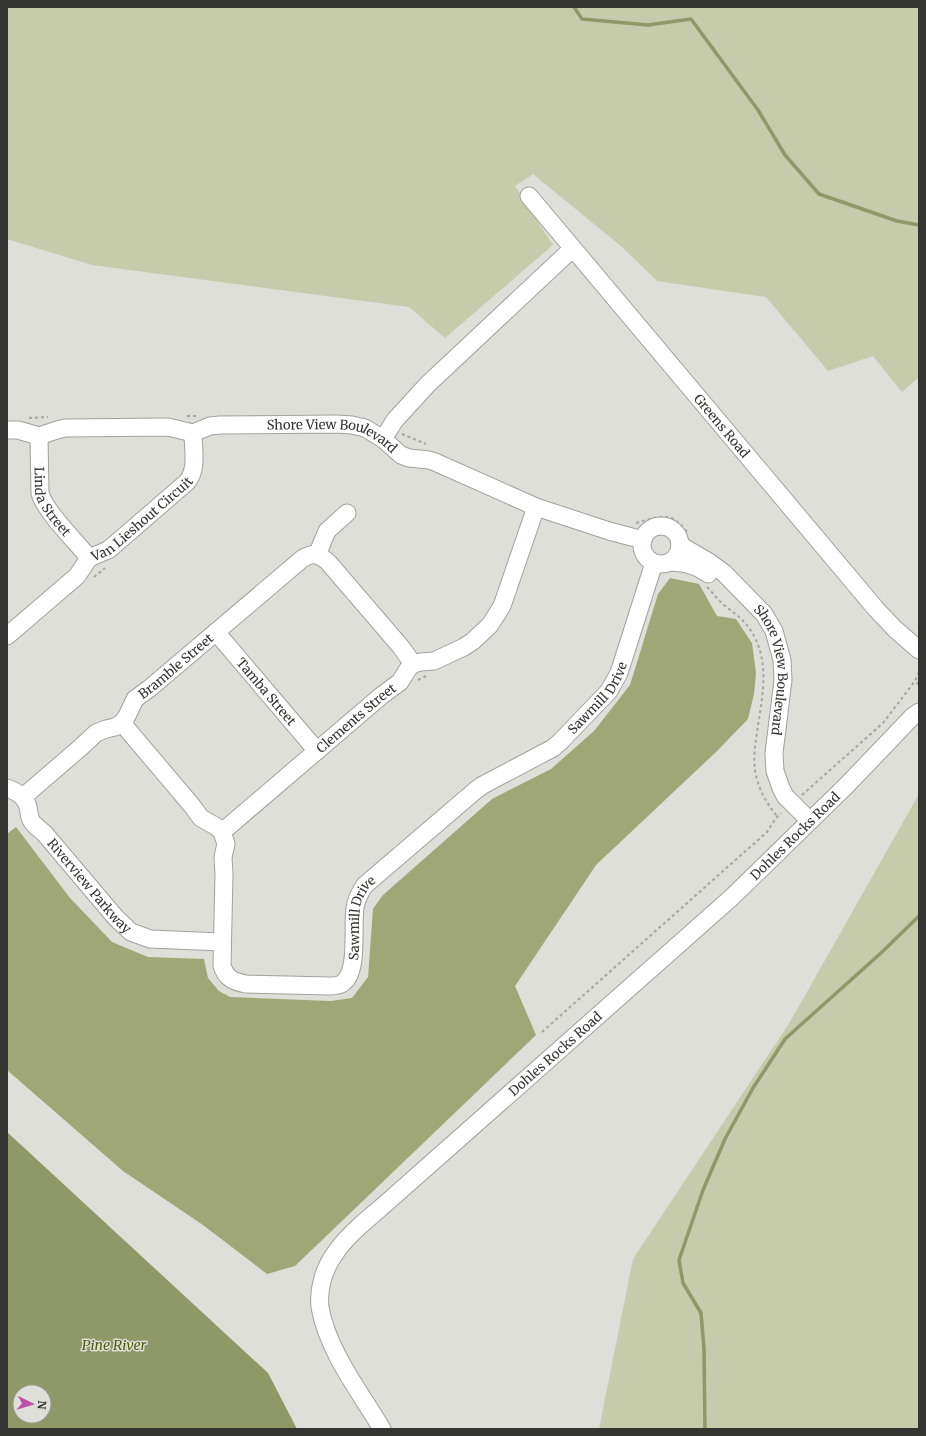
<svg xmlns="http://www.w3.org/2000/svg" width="926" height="1436" viewBox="0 0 926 1436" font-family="Merriweather,serif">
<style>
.green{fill:#c5cbab}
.forest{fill:#9fa776}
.water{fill:#8f9867;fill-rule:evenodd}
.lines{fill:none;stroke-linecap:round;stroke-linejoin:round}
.stream{stroke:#8f9867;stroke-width:3.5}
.minor-casing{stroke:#a1a29c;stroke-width:19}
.path{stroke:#a5a7a1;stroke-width:2;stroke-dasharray:3 3;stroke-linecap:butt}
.minor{stroke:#fff;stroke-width:17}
.labels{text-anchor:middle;stroke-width:3;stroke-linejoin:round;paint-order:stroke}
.street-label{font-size:13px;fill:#343532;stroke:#dddfd8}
.water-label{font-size:14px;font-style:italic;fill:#535c0b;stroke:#dddfd8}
</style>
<rect width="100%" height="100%" fill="#dddfd8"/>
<!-- green -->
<path class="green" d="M7,7H919V377L902,392L873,356L828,371L766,297L657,281L622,247L533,174L515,186L553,245L445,338L409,307L92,265L7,239Z
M919,794V1429H599L633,1259L790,1022Z"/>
<!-- forest -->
<path class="forest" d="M670,578L699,584L717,616L736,619L752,643L756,673L754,694L748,719L716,752L596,865L515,986L536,1035L295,1266L267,1274L203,1225L123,1171L7,1070V834L16,827L70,898L112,942L148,957L204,959L208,978L219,991L230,997L331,1001L352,998L368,977L373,909L383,895L492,799L551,769L594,731L630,685L658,594Z"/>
<!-- water -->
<path class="water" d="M7,1132L268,1373L297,1429H7ZM20,1392H44V1416H20Z"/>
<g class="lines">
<!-- stream -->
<path class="stream" d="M574,7L582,19L648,25L691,19L758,110L785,155L819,194L897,221L919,225
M705,1429L704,1349L701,1313L683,1283L679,1260L703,1190L725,1139L753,1088L785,1039L881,953L919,916"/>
<defs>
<g id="minor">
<path id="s1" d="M529,196L876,609L895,629L919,650"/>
<path id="s2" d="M7,430H18L39,436L57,430L65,428L168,427L193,433L210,426L220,425L337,424L352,425L365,428L383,439L401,455L409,458L429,460L435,462L536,507L609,531L643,540"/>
<path id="s3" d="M39,436L40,493C45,512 76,541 89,558"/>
<path d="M383,439L395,420L428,384L572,249"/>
<circle cx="661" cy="545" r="19"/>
<path id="s4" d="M680,545L709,562L724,573L764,614L774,631L782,660L783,680L774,753L775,771L781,788L785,796L810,821"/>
<path d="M317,555L327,531L347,513"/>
<path d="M671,562C685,563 697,565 708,574"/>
<path id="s5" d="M216,632L317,751"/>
<path id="s6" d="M7,636L77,576L89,558L108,550L113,546L187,482C198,469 193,449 193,433"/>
<path id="s7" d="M122,723L193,807L201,818L217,827L222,832L226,844L223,857L224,874L222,965C225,978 234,982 246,984L329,986C334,986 339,986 343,983C359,971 352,927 355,908C356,900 360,892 365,885L476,790L483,785L553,748L560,742L609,691L619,673L654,563"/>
<path id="s8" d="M7,788C17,792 25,796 28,807C29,811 29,816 31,820C34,826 40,829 45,834L116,918L131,932L150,939L222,942"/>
<path id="s9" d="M23,797L80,748L96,733L106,729L115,727L122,723L127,716L135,699L150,688L302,559C312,552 319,554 328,562L401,647L413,664"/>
<path id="s10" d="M222,832L381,696L400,682L408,669L413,664L421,662L434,661L464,647L473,641L490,625L502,606L536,507"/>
<path id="s11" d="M382,1429C360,1392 327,1350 320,1307C318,1289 324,1269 334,1255C347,1235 367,1220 384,1205L731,898L847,785L912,717L919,712"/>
</g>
</defs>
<!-- minor casing -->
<use href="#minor" class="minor-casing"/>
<!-- path -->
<path class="path" d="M187,416H196
M29,418L48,417
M402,434L426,444
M636,523C659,517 670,509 687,532
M94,577L105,568
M707,587C713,593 718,600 724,605C738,616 747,622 755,638C771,670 760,706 756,740C754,753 753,766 757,779C761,794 768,805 777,816
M919,672L915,681L919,685
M418,680L426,676
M802,795L883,723L915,681
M542,1032L767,832L776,818L781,813"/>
<!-- minor -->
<use href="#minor" class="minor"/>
</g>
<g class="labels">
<!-- street labels -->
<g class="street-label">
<text dy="5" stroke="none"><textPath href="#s1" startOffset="300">Greens Road</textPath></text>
<text dy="5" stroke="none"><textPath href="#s2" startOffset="332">Shore View Boulevard</textPath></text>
<text dy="5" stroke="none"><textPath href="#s3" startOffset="69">Linda Street</textPath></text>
<text dy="5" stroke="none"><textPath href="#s6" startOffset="180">Van Lieshout Circuit</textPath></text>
<text dy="5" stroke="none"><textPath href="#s9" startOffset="205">Bramble Street</textPath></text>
<text dy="5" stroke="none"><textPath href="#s4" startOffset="167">Shore View Boulevard</textPath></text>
<text dy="5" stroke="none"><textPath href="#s5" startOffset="78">Tamba Street</textPath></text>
<text dy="5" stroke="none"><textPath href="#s7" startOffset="818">Sawmill Drive</textPath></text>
<text dy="5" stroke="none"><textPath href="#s10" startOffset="176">Clements Street</textPath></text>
<text dy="5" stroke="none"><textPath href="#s11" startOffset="816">Dohles Rocks Road</textPath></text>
<text dy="5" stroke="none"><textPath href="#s8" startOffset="131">Riverview Parkway</textPath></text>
<text dy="5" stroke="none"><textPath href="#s7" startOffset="483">Sawmill Drive</textPath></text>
<text dy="5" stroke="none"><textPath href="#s11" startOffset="492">Dohles Rocks Road</textPath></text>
</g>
<!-- water labels -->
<g class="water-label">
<text x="114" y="1350">Pine River</text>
</g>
</g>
<!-- border -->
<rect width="926" height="1436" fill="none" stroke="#343532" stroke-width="16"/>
<!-- north arrow -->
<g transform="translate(32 1404) rotate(95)"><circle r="19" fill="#dddfd8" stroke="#999b96"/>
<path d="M0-3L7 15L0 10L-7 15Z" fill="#bc4eac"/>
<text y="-6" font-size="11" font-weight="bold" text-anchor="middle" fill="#343532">N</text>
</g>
</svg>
